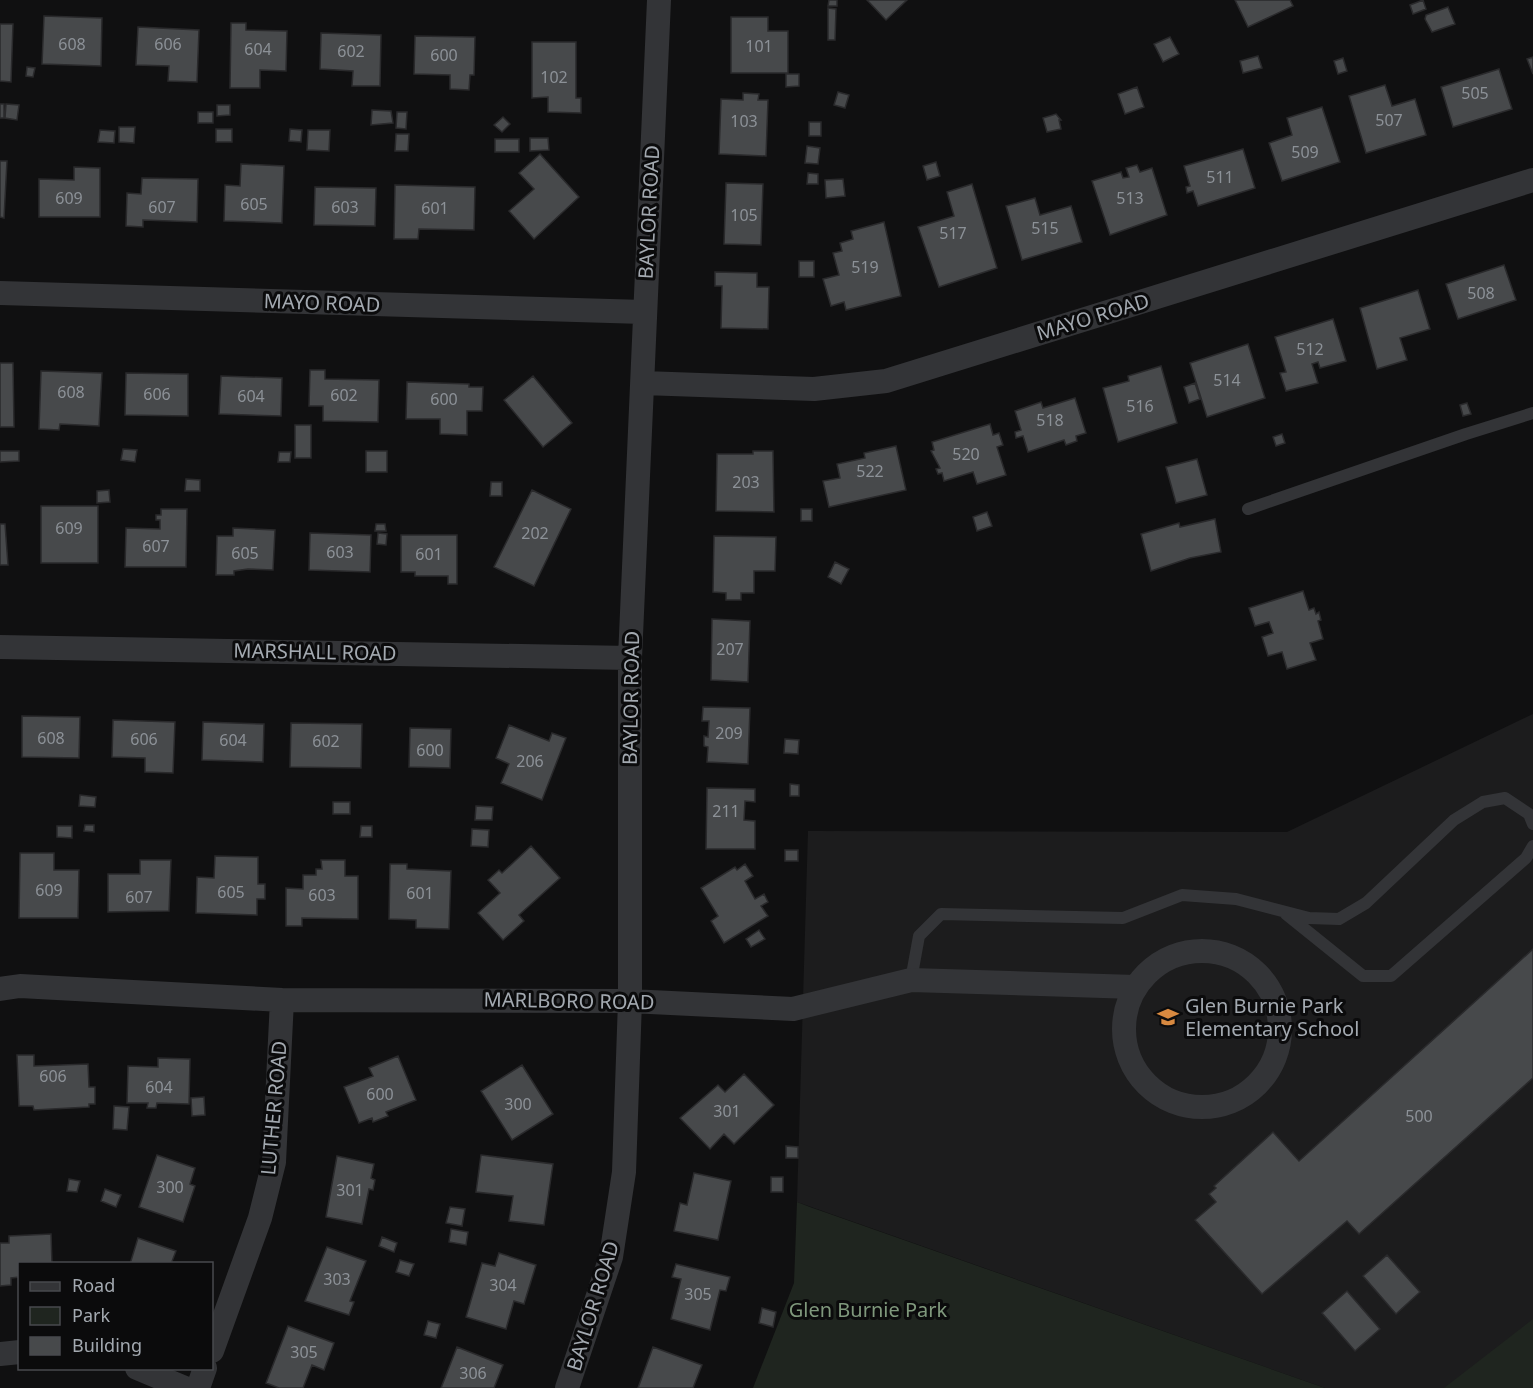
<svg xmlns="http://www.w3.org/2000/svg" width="1533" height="1388" viewBox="0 0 1533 1388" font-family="'Noto Sans',sans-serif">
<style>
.built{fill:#1c1c1d}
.green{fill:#1f251f}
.building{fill:#47494b;stroke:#2a2a2c;stroke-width:1.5}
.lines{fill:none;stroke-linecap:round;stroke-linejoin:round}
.service{stroke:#333437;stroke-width:12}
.minor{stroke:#333437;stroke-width:24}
.labels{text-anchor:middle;stroke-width:6;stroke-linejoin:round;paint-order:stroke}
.number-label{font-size:16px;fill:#8c9197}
.street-label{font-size:20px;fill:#a3a9b0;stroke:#0b0b0c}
.poi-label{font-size:20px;fill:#a3a9b0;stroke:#0b0b0c;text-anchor:start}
.park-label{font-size:20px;fill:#7f987c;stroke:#0b0b0c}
</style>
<rect width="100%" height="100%" fill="#101011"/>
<!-- built -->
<path class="built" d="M1533,714V1388H1325L797,1202L808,831L1287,832Z"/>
<!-- green -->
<path class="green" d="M797,1202L810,1207L1325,1388H753L794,1283Z
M1533,1319V1388H1444Z"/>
<!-- building -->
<path class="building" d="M829,0H837V6H828Z
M867,0H907L886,20Z
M1235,0H1290L1293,6L1248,27Z
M1423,0L1426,9L1413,14L1410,5Z
M1448,7L1455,24L1432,32L1425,19L1426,15Z
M828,8L836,9L835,40H828Z
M44,16L102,18L101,66L42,64Z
M731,17H768V31H788V73H731Z
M231,23H246V30L287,31L286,71L260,70V88H230Z
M0,24H13L11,82L0,81Z
M138,27L199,30L197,82L168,81L169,66L136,65Z
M321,33L381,35L380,86H352L353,71L320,69Z
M415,36L475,37L474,75H470L469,90L450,89V75L414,74Z
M1170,37L1179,54L1163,62L1154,44Z
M532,42H576V98H581V113L548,112V97L532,98Z
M1258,56L1262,68L1243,73L1240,61Z
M1533,57V74L1527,59Z
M1343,58L1347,71L1338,74L1334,61Z
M27,67L35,68L33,77L26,76Z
M1499,69L1512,109L1453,127L1441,87Z
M786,74H799V86L786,87Z
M1385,85L1392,106L1415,99L1426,135L1366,153L1349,96Z
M1137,87L1144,107L1125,114L1118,94Z
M838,92L849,95L845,108L834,105Z
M743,93L759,94L758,100H768L766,156L719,154L721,99L743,100Z
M0,104H4V118H0Z
M6,104L19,105L17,120L5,118Z
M217,105H230V115L217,116Z
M1322,107L1340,162L1282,181L1269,143L1292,135L1287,118Z
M372,110L391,111L393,123L371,125Z
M198,112H213V123H198Z
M397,112H407L406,129L396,128Z
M1056,114L1061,120H1059L1061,129L1047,132L1043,118Z
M503,117L510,124L502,132L494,125Z
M809,122H821V136H809Z
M119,127H135L134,143L119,142Z
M216,129H232V142H216Z
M290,129L302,130L301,142L289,141Z
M100,130L115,131L114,143L98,142Z
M308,130H330L329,151L307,150Z
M396,134H409L408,151H395Z
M530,138H548L549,150L530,151Z
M495,139H519V152H495Z
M807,146L820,148L818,164L805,163Z
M1243,149L1255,188L1198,206L1193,191L1187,193L1186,187L1190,186L1184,166Z
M540,154L579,197L534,239L509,211L534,189L519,173Z
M0,161H7L4,218L0,217Z
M936,162L940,176L927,180L923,166Z
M241,164L284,166L282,223L224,221L225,185L240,186Z
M1137,165L1140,172L1152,168L1167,215L1110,235L1092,181L1121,172L1123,178L1129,177L1126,168Z
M74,167L100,168V217H39V179L74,180Z
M808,173L818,174V184H807Z
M142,178L198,179L197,222L143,220V227L126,226L127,193L141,194Z
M843,179L845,196L826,198L825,180Z
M726,183L763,184L761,245L724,244Z
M972,184L997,268L939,287L918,227L954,216L947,192Z
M395,185L475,187L474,230L419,229L418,239H394Z
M315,187L376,188L375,226L314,225Z
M1035,198L1040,215L1071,206L1082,242L1022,260L1006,206Z
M884,222L901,296L846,310L844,302L831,306L823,279L839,275L833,253L842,251L840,243L853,239L851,231Z
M799,261H814V277H799Z
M1504,265L1516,300L1458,319L1446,284Z
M715,272L757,273V287H769L768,329L721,328L722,286H715Z
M1418,290L1430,329L1400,338L1407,360L1377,369L1360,308Z
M1333,319L1346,361L1320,368L1318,362L1312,364L1318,383L1286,391L1280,373L1286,372L1275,337Z
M1248,344L1265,398L1207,417L1190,363Z
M0,363H13L14,427H0Z
M1161,366L1177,423L1118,442L1103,388L1129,381L1128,376Z
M310,370H325V379L379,380L378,422L323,421V406H309Z
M41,371L102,373L99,426L60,424L59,430L39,429Z
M126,373L188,374V416L125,415Z
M221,376L282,378L281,416L219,414Z
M533,376L572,423L543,447L504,400Z
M407,382L469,384V387H483L482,411H467V435L440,434V419H406Z
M1195,383L1200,399L1189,403L1184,387Z
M1075,398L1086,433L1076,436L1077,441L1066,445L1064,440L1028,452L1023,436L1016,438L1015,432L1021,430L1015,411L1041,402L1043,408Z
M1467,403L1471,414L1463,416L1460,405Z
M990,424L993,435L999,433L1003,445L997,447L1006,475L977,484L973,472L944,481L942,473L938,474L936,469L940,468L931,451L934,450L932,442Z
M295,425H311V458H295Z
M1282,434L1285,443L1276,446L1273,437Z
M896,446L906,490L829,507L823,481L840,478L837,464L865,458L864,453Z
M123,449L137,450L135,462L121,460Z
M0,451H19V461L0,462Z
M366,451H387V472H366Z
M753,451H773L774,512L716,511L717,454H753Z
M279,452H291L290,462H278Z
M1197,459L1207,495L1176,503L1166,467Z
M186,479L200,480V491H185Z
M491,482H502V496H490Z
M109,490L110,502L97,503V491Z
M532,490L571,509L534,586L494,567Z
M41,506H98V563H41Z
M161,509H187L186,567H125L126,528L160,529V520H156V515H161Z
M801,509H812V521H801Z
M987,512L992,526L977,531L973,517Z
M1215,519L1221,552L1190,558L1151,571L1141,534L1179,523L1180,527Z
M0,524H5L8,565H0Z
M376,524H385L386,531H375Z
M233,528L275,530L273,570L248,569L234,571V575H216L217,536H233Z
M310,533L371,535L370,572L309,570Z
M378,533L387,534L386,545L377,544Z
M401,535H457V584H448V576H415V572H401Z
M714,536L776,537L775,571H754V593H741V600H726V593L713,592Z
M835,562L849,569L841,584L828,577Z
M1303,591L1309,610L1314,608L1316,614L1319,612L1321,620L1318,621L1323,639L1310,643L1316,660L1287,669L1282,652L1268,656L1262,637L1273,633L1269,622L1255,626L1249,608Z
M712,619L750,621L748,682L711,680Z
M703,707L750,708L748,764L707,762L708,747L704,746V736L708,737L709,721H702Z
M22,716L80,717L79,758L22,757Z
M113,720L175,722L173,773L145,772V758L112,757Z
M203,722L264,724L263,762L202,760Z
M291,723L362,724L361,768L290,767Z
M509,725L549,741L552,733L566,738L542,800L501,783L509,764L496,758Z
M410,728L451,729L450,768L409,767Z
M785,739L799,740L798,754L784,753Z
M790,784L799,785V796H790Z
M707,788L755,789V802L745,801L744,820L755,821V849H706Z
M80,795L96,797L95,807L79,806Z
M333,802H350V814H333Z
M476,806L493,807L492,820H475Z
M85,825H94V832L84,831Z
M57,826H72V838L57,837Z
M361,826H372V837H360Z
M472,829L489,830L488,847L471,846Z
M531,846L560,878L519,915L524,921L503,940L478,913L500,893L488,880L499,870L502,873Z
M785,850H798V861H785Z
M20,853H54V870H79L78,918H19Z
M215,856L258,857V884H265V899H257V915L196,913L197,877L214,878Z
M140,860H171L169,911L108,912V874H140Z
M321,860H345V876H358V919L302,918V926H286V888L303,889V875H316V869H322Z
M390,864H407V869L451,871L449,929L416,928V920L389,919Z
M745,864L753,876L745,881L755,899L764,894L768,902L761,906L768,916L724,943L711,921L718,916L701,888L735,867L737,870Z
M759,930L765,939L751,947L746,939Z
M1533,949V1078L1359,1234L1347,1221L1262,1294L1195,1220L1216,1202L1209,1194L1216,1188L1214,1186L1273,1132L1299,1161Z
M17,1055H34V1066L88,1064L89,1087H95V1104H89V1107L34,1110L33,1106H19Z
M398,1056L416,1100L386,1112L388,1116L373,1122L372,1118L359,1123L344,1087L373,1076L369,1068Z
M158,1058L190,1059L189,1104L157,1103L156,1108H147L148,1103H127L128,1066L158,1067Z
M522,1065L553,1114L512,1140L481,1091Z
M744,1074L774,1105L734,1144L724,1134L710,1149L680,1118L718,1085L725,1092Z
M204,1097L205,1115L192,1116L191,1098Z
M114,1106L129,1107L127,1130L113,1129Z
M786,1146L798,1147V1158H786Z
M157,1155L195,1168L190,1184L195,1186L183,1222L139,1207Z
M481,1155L553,1164L544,1225L509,1221L513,1196L476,1192Z
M337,1156L374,1164L371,1178L375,1180L373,1190L369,1189L362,1224L326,1217Z
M694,1173L731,1181L718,1240L674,1231L680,1203L687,1205Z
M771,1177H783V1192H771Z
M69,1179L80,1181L77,1192L67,1191Z
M105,1189L121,1195L116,1207L101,1201Z
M450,1207L465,1209L462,1226L446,1223Z
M451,1229L468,1232L466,1245L449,1242Z
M51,1234L52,1264H20V1277L11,1278V1285L0,1286V1243H9V1236Z
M382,1237L397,1243L394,1252L379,1246Z
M138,1238L176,1251L171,1264H130Z
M327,1247L366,1261L350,1301L354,1302L349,1315L305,1301Z
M499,1253L536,1265L524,1304L514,1301L506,1329L466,1317L482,1263L495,1266Z
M1387,1255L1420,1292L1396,1314L1363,1276Z
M400,1260L414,1264L409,1276L396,1272Z
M676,1264L730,1277L726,1291L720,1290L710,1330L671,1319L681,1279L672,1277Z
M1347,1291L1380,1329L1355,1351L1322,1313Z
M762,1308L776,1312L773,1327L759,1323Z
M428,1321L440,1324L436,1338L424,1335Z
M288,1326L334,1343L324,1370L312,1365L303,1388H279L266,1383Z
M457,1347L503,1365L494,1388H441Z
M653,1347L702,1365L693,1388H638Z"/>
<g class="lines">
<!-- service -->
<path class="service" d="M1248,509L1466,434L1533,413
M1286,914L1363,976H1391L1526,858L1533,846
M911,980L919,936L941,914L1123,918L1182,895L1236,899L1309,918L1339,919L1366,903L1454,820L1483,802L1505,798L1529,814L1533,824"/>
<!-- minor -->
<path class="minor" d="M0,293L644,312
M643,383L814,389L886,381L1533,180
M0,647L630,658
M1124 1029a78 78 0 1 1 156 0a78 78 0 1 1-156 0Z
M0,989L20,986L282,1000L630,1001L793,1009L911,980L1135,987
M212,1351L260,1218L274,1162L282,1000
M0,1354L20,1352
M137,1368L185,1388
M198,1388L205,1368
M567,1388L611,1257L624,1172L630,1001V658L659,0"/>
</g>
<!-- icons -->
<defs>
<symbol id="school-bare" viewBox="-9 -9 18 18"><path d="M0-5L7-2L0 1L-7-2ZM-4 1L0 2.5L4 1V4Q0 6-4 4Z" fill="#d88940" stroke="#0b0b0c" stroke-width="2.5" paint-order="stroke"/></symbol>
</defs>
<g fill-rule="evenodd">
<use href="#school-bare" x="1153" y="1002" width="30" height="30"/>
</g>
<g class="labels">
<!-- number labels -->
<g class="number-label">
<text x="72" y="50">608</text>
<text x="168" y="50">606</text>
<text x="759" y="52">101</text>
<text x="258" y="55">604</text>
<text x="351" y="57">602</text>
<text x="444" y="61">600</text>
<text x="554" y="83">102</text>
<text x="1475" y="99">505</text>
<text x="1389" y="126">507</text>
<text x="744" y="127">103</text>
<text x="1305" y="158">509</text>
<text x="1220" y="183">511</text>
<text x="69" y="204">609</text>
<text x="1130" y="204">513</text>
<text x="254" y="210">605</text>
<text x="162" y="213">607</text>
<text x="345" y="213">603</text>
<text x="435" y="214">601</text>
<text x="744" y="221">105</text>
<text x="1045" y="234">515</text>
<text x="953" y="239">517</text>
<text x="865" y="273">519</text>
<text x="1481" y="299">508</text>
<text x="1310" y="355">512</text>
<text x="1227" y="386">514</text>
<text x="71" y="398">608</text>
<text x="157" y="400">606</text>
<text x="344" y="401">602</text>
<text x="251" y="402">604</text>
<text x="444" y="405">600</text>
<text x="1140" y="412">516</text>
<text x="1050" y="426">518</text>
<text x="966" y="460">520</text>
<text x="870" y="477">522</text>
<text x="746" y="488">203</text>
<text x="69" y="534">609</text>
<text x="535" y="539">202</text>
<text x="156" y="552">607</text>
<text x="340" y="558">603</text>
<text x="245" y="559">605</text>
<text x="429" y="560">601</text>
<text x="730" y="655">207</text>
<text x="729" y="739">209</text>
<text x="51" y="744">608</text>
<text x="144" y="745">606</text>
<text x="233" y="746">604</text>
<text x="326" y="747">602</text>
<text x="430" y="756">600</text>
<text x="530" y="767">206</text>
<text x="726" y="817">211</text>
<text x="49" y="896">609</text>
<text x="231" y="898">605</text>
<text x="420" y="899">601</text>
<text x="322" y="901">603</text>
<text x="139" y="903">607</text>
<text x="53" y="1082">606</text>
<text x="159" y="1093">604</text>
<text x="380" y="1100">600</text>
<text x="518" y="1110">300</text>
<text x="727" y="1117">301</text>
<text x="1419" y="1122">500</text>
<text x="170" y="1193">300</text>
<text x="350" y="1196">301</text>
<text x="337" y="1285">303</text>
<text x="503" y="1291">304</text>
<text x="698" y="1300">305</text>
<text x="304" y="1358">305</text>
<text x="473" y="1379">306</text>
</g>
<!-- street labels -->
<g class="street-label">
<text transform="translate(649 212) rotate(-87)" y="7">BAYLOR ROAD</text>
<text transform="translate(322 303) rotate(2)" y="7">MAYO ROAD</text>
<text transform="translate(1093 317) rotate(-17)" y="7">MAYO ROAD</text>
<text transform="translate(315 652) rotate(1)" y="7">MARSHALL ROAD</text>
<text transform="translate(631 698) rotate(-89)" y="7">BAYLOR ROAD</text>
<text transform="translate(569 1001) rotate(1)" y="7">MARLBORO ROAD</text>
<text transform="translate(274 1108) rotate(-85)" y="7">LUTHER ROAD</text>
<text transform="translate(593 1306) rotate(-73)" y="7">BAYLOR ROAD</text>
</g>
<!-- poi labels -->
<g class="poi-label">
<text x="1185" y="1013">Glen Burnie Park<tspan x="1185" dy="23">Elementary School</tspan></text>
</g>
<!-- park labels -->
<g class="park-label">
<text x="868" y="1317">Glen Burnie Park</text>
</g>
</g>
<!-- legend -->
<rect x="18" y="1262" width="195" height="108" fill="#0b0b0c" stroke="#484a4e" stroke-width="1.5"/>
<rect x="30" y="1282" width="30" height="9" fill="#333437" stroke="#484a4e" stroke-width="1.5"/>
<text x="72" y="1292" font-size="18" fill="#a3a9b0">Road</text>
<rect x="30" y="1307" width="30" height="18" fill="#1f251f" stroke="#484a4e" stroke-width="1.5"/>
<text x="72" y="1322" font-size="18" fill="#a3a9b0">Park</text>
<rect x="30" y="1337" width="30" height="18" fill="#47494b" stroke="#484a4e" stroke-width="1.5"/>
<text x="72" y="1352" font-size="18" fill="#a3a9b0">Building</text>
</svg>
